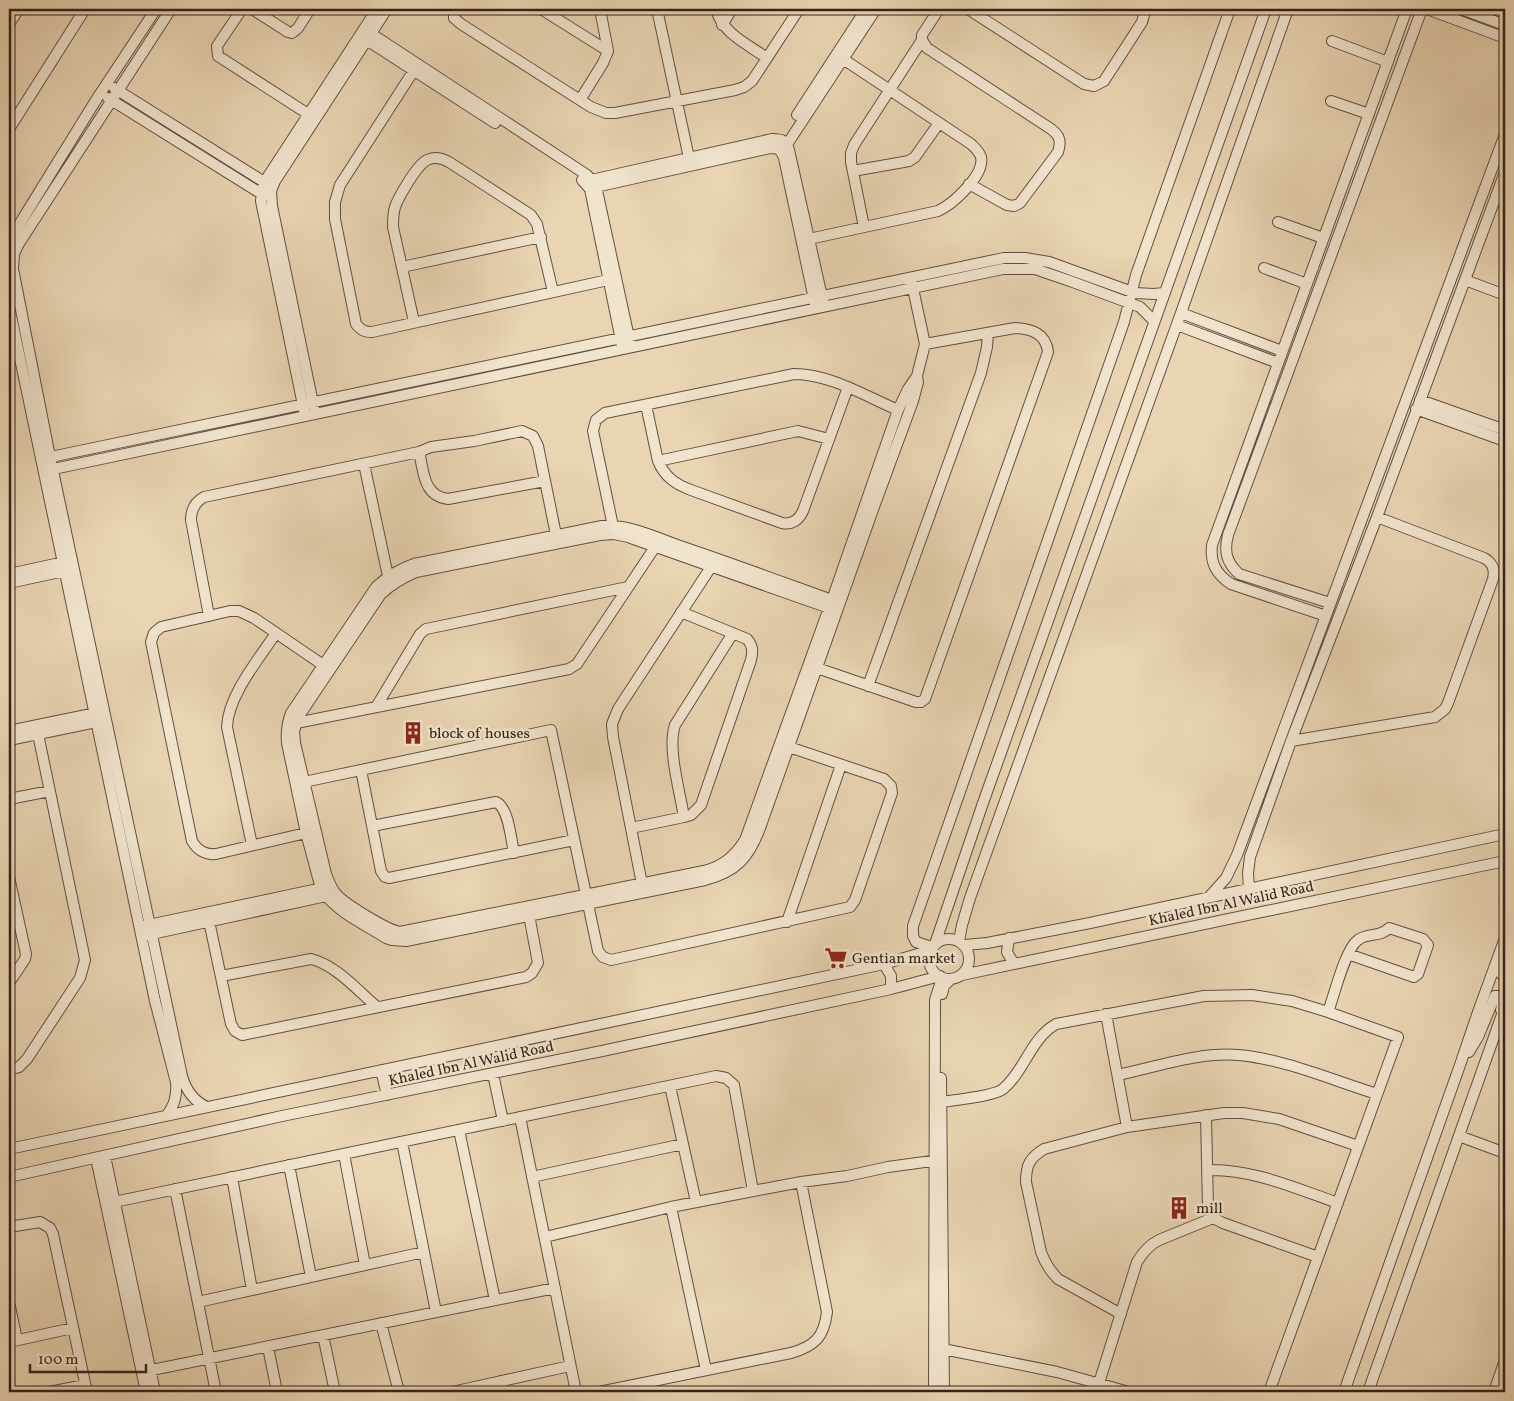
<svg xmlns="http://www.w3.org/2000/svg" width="1514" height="1401" viewBox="0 0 1514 1401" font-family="Vollkorn,serif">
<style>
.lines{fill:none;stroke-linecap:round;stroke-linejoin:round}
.minor-casing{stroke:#624f41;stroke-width:12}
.minor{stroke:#f1e4cd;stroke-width:10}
.labels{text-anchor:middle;stroke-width:5;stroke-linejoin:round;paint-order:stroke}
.poi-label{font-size:15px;fill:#35221b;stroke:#f1e4cd;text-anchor:start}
.street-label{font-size:15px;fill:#35221b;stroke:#f1e4cd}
</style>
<rect width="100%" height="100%" fill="#e9d5b2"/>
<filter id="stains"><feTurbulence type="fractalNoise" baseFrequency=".004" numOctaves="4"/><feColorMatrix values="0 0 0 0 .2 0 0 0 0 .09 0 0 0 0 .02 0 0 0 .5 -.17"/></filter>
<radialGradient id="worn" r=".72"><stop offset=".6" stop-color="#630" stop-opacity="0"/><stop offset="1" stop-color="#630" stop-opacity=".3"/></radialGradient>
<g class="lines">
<defs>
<path id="minor" d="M171,9L18,245L14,254L13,269L50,457L182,1076C186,1090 193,1101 207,1107
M242,9L217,46L218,56L308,114
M252,9L288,32L292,33L298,28L310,9
M456,9L454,13V18L461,24L591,107L606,113H615L735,90L744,87L752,81L799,9
M541,9L608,51
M657,9L689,158
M716,9C722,33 747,44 767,58
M939,9L922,35V40L927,48L1048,127C1059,134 1062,140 1058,152L1020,203L1014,206L1007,205L969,184
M968,9L1084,84L1094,86L1104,81L1142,22L1144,15L1141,9
M1427,9L1505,38
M1461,9L1505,25
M9,24L19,9
M722,25L732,9
M364,29L587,175L594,183L598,195L630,342
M362,37L495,123
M1332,41L1388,62
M418,64L340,185L335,202V219L356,324C361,330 364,332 372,332L608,280
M114,88L269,185
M108,98L265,196
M580,100L603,63L608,51L600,9
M1331,101L1369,114
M797,115L866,9
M9,129L85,9
M784,149L876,9
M853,171L909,161L915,157L939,123
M582,180L590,189L622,345
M587,181L772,139C782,139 786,140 789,150L823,301
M591,188L770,148C779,148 781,150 784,158L815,304
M1278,222L1323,238
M864,227L851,162V153L854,145L922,40
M809,239L938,211C953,204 985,175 981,157C979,151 975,148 971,144L837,55
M9,241L96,100L156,9
M402,267L541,237
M1264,268L1307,284
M1465,280L1505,295
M912,284L925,344L917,376
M9,306L155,1001L176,1082C177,1095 175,1105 166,1116
M1181,313L1282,351
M414,322L393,227C393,220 393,213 395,207C399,196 417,165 427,160C435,156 442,158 449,162L531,215L537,224L553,292
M1177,325L1278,363
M1420,400L1505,430
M646,405L658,461C665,477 675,484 691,490L782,523C792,525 799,520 803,511L848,387
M314,408L272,206L271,191L275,181L387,9
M1416,409L1505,441
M304,410L261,201L262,190L267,178L377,9
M419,452C424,472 423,496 448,499L545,481
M41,459L1004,258H1025L1049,262L1135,293L1154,294L1164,293
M658,461L798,431L829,439
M364,464L388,576
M44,471L1003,269H1035L1070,281L1140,307L1154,321
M614,531L593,431L596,420L605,413L794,374C830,374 865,396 898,410
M9,574L69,561
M9,583L69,570
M1330,603L1239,574C1226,562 1224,551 1228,535L1422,9
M837,611L829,608L628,537L614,534L600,535L416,572C402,578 392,584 381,594L299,716L294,731L295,743L326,874C329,882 332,890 337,895C347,905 387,930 400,932L704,871C723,866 735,856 745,840L829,608L832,600L898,410L908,389L917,376L918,382L913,401L875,504L760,828C749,858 736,872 705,880L406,941L392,940L386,938C364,924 335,911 321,889L306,833L287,743C286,732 287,723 291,713L376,587C388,576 399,569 414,564L602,526C630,524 657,538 683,547C733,564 782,582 832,600L840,603
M209,616L191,520C191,509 195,502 204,497L419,452L431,447L474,441L522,431L533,436L538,446L556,535
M1326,616L1231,584C1216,574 1210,563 1212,545L1407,9
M817,668L916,702H921L925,699L1048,352C1046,333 1031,329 1015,328L925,344
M868,686L981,373L987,347L988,333
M376,707L420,634L426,629L628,587
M296,723L569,669L577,664L655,547
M9,731L101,712
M9,740L101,721
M1291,741L1435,717L1445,709L1448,703L1493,579C1495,569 1493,563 1484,558L1377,517
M361,770L381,871L385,877L389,878L574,840
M299,783L551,730L598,951L603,957L611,960L850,907L855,900L892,793L891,786L884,779L783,745
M9,799L50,791
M684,817C680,792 667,748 675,725L733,633
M372,826L496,802C509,808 511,840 514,853
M631,828L684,817L691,815L701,805L751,660C753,651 753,646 747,639L681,612
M306,833L216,854C205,855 198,851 192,841L151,642L154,633L161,627L230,611H239L254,618L323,665
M252,845L227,727C228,696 258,660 276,633
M9,877L26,954L25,959L9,983
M642,884L613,737L612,724L618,709L711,567
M1249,889L1248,873L1250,857L1291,741L1377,517L1505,172
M1209,897L1226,878L1237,855L1505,134
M209,921L231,1024L235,1031L242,1035L526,977L532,973L538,963L529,915
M787,922L841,765
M144,926L327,887
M147,935L331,895
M1009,938L1007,952L1014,964
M929 959a20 20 0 1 1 40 0a20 20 0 1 1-40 0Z
M959,941L962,925L970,898L1181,313L1288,9
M935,944L983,803L1266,9
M965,945L987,943L1090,923L1505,834
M932,947L916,942L913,936V926L1124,322L1136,275L1230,9
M1504,957L1501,974L1505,977
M884,964L891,976V989
M962,975L1505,861
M221,976L311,959C336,965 358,991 377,1007
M942,994L944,986L950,980
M1328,1012C1334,996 1345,949 1358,940C1368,932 1380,938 1389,928L1423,939L1428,945L1418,974L1414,977L1348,954
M1106,1014L1127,1127
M1469,1052L1478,1037L1495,996H1501L1503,1000L1501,1010
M9,1070L19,1067L27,1059L80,978L85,960L38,734
M381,1070L387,1095
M493,1074L503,1121
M1118,1075C1156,1067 1198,1052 1238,1055C1284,1059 1332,1080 1377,1094
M941,1078L944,1392
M670,1086L696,1202
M942,1102C954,1100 995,1096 1003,1089C1024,1072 1031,1038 1056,1024L1204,996L1252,995L1292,1001L1328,1012L1398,1037L1269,1392
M1206,1115L1208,1208L1213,1218L1223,1223L1318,1257
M520,1117L576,1392
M459,1130L495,1300
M1459,1136L1505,1153
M402,1142L436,1312
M9,1149L884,964L931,950
M344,1154L365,1265
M105,1156L155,1392
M96,1158L146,1392
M289,1165L311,1277
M1208,1170C1253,1169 1295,1188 1338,1203
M9,1177L282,1116L602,1051L891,989L940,976
M232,1177L252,1290
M532,1177L683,1144
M175,1189L216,1392
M114,1202L716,1076L726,1078L734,1085L753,1191
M671,1207L706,1370
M9,1227L40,1222L50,1228L53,1234L87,1392
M545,1237L671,1207L753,1191L801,1182L847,1176L888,1167L939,1160
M9,1302L17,1340
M198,1302L424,1252
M1121,1314L1058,1279C1050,1271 1045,1263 1041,1252L1026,1182C1026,1164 1030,1158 1044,1149L1127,1127L1224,1113H1243L1279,1119L1358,1146
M381,1323L399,1392
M323,1335L335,1392
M9,1342L73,1328
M268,1347L277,1392
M938,1348L1057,1372L1129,1392
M142,1372L555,1288
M501,1381L503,1392
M1099,1383L1137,1262C1143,1252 1149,1245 1159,1240L1213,1218
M49,1392L85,1385
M452,1392L570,1366
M599,1392L791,1353C815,1346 824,1337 827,1312L801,1182
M934,1392L935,1000L942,978
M1344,1392L1460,1065L1478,1012L1505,938
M1368,1392L1505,1006
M1494,1392L1505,1360"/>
</defs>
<!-- minor casing -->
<use href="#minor" class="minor-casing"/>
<!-- minor -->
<use href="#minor" class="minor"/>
</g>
<!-- icons -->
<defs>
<symbol id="building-bare" viewBox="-9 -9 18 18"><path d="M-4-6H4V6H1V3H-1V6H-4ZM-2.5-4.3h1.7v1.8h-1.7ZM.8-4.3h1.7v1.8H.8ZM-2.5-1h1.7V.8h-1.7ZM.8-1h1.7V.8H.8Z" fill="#8f2418" stroke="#f1e4cd" stroke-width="2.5" paint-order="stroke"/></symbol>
<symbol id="supermarket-bare" viewBox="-9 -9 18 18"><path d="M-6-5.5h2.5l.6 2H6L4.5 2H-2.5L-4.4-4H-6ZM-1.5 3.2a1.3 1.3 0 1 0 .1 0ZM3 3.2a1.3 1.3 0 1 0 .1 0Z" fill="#8f2418" stroke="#f1e4cd" stroke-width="2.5" paint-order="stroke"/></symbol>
</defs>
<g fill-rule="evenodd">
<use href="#building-bare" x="397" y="717" width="32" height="32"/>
<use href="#supermarket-bare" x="820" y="942" width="32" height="32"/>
<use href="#building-bare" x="1163" y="1192" width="32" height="32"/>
</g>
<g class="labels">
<!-- poi labels -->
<g class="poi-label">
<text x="429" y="738">block of houses</text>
<text x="852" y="963">Gentian market</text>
<text x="1196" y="1213">mill</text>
</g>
<!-- street labels -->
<g class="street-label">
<text transform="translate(1231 903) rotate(-12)" y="5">Khaled Ibn Al Walid Road</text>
<text transform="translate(471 1063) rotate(-12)" y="5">Khaled Ibn Al Walid Road</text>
</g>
</g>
<!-- margin -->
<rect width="1514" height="1401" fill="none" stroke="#e9d5b2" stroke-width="30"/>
<rect x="10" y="10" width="1494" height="1381" fill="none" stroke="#35221b" stroke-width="2.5"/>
<rect x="15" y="15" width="1484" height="1371" fill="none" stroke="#35221b"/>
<!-- scale -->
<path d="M30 1364v8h116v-8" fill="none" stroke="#35221b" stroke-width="2.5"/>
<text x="38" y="1364" font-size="15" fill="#35221b" stroke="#f1e4cd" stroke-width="4" paint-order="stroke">100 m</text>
<rect width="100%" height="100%" filter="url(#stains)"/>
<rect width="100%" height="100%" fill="url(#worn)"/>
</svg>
